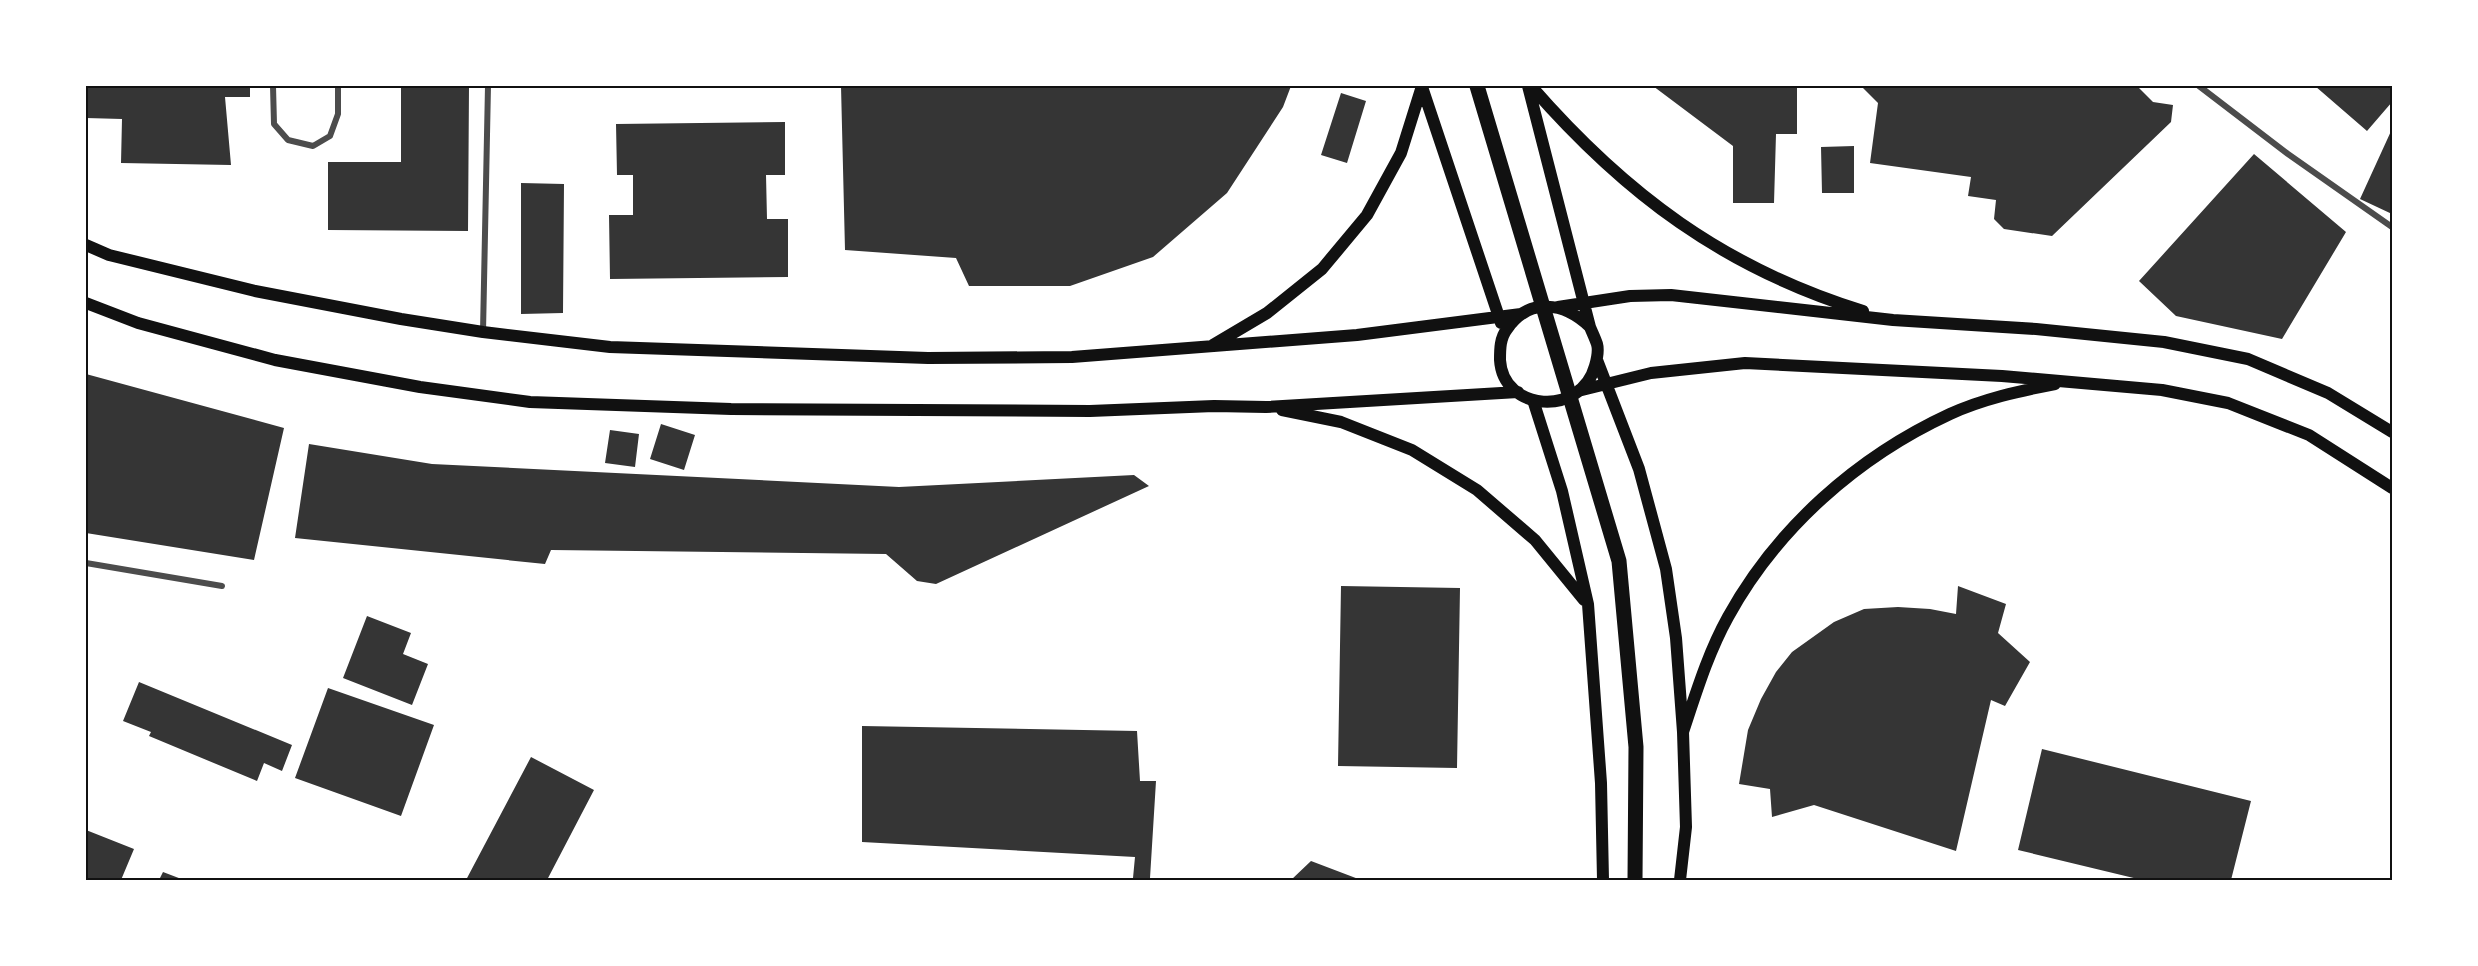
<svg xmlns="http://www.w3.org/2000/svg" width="2478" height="966" viewBox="0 0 2478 966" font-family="'Noto Sans',sans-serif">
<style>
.building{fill:#353535}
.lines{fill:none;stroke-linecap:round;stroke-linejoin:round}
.minor{stroke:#4c4c4c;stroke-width:6}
.secondary{stroke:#111;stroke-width:12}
.primary{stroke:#111;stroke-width:15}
.neatline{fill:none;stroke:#111;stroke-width:2}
</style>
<rect width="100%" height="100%" fill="#fff"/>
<!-- building -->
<path class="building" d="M86,86H250V97H225L231,165L121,163L122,119L86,118Z
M401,86H469L468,231L328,230V162H401Z
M841,86H1291L1283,107L1227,193L1153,257L1070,286H969L956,258L845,250Z
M1653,86H1797V134H1776L1774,203H1733V146Z
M1861,86H2137L2153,102L2173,105L2171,122L2052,236L2004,229L1994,219L1996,200L1968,196L1971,177L1870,163L1878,103Z
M2315,86H2392V102L2367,131Z
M1341,93L1366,101L1347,163L1321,155Z
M785,122V175H766L767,219H788V277L610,279L609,215H633V175H617L616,124Z
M2392,129V214L2360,199Z
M1854,146V193H1822L1821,147Z
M2254,154L2346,232L2282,339L2176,316L2139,281Z
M521,183L564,184L563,313L521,314Z
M86,374L284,428L254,560L86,533Z
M661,424L695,435L684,470L650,459Z
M610,430L639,434L635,467L605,463Z
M309,444L432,464L899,487L1134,475L1149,486L936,584L917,581L886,554L551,550L545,564L295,538Z
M1341,586L1460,588L1457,768L1338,766Z
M1958,586L2006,604L1998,633L2030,662L2005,706L1991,700L1956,851L1814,805L1772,817L1770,789L1739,784L1748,730L1761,699L1776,672L1792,652L1834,622L1864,609L1898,607L1930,609L1956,614Z
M367,616L411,633L403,654L428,664L412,705L343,678Z
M139,682L292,745L282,771L264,763L257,781L149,736L151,732L123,721Z
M328,688L434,725L401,816L295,778Z
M862,726L1137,731L1140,781H1156L1150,878L1119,880V878H1133L1135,857L862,842Z
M2042,749L2251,801L2231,880H2142L2018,850Z
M531,757L594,790L547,880H466Z
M86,830L134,849L121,880H86Z
M1311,861L1361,880H1291Z
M163,872L184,880H159Z"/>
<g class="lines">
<!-- minor -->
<path class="minor" d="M273,86L274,124L288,140L313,146L330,136L338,114V86
M2199,86L2288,154L2392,227
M483,332L488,86
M86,563L222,586"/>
<!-- secondary -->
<path class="secondary" d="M1528,86L1590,327C1592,332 1595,338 1597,344C1599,351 1597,359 1595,366C1581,417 1503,412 1500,360C1500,349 1500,338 1507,329C1529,297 1564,302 1590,327
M1531,86C1625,194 1724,268 1863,311
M1422,87L1501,323
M86,245L109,255L255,291L401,319L483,332L610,347L928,358L1072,357L1357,335L1521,314
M86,303L138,323L275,360L420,387L530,402L731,409L1090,411L1214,406L1266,407L1518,392
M1558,307L1630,296L1671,295L1893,320L2036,329L2164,342L2248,359L2328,393L2392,432
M1213,345L1267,313L1322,269L1367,215L1401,153L1422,86
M1597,360L1639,469L1666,569L1676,638L1683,732L1686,827L1680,880
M1582,390L1651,373L1745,363L2002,376L2162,390L2228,403L2309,435L2392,488
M1533,400L1562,491L1588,604L1601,783L1603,880
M1282,410L1341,422L1412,450L1477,490L1535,540L1584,600
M1683,732C1696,693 1708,653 1728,617C1777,528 1857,457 1950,414C1983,399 2019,391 2055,384"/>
<!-- primary -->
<path class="primary" d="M1477,86L1619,561L1636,747L1635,880"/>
</g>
<!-- border -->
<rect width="2478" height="966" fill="none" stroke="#ffffff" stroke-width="174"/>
<rect x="87" y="87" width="2304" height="792" class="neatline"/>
</svg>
